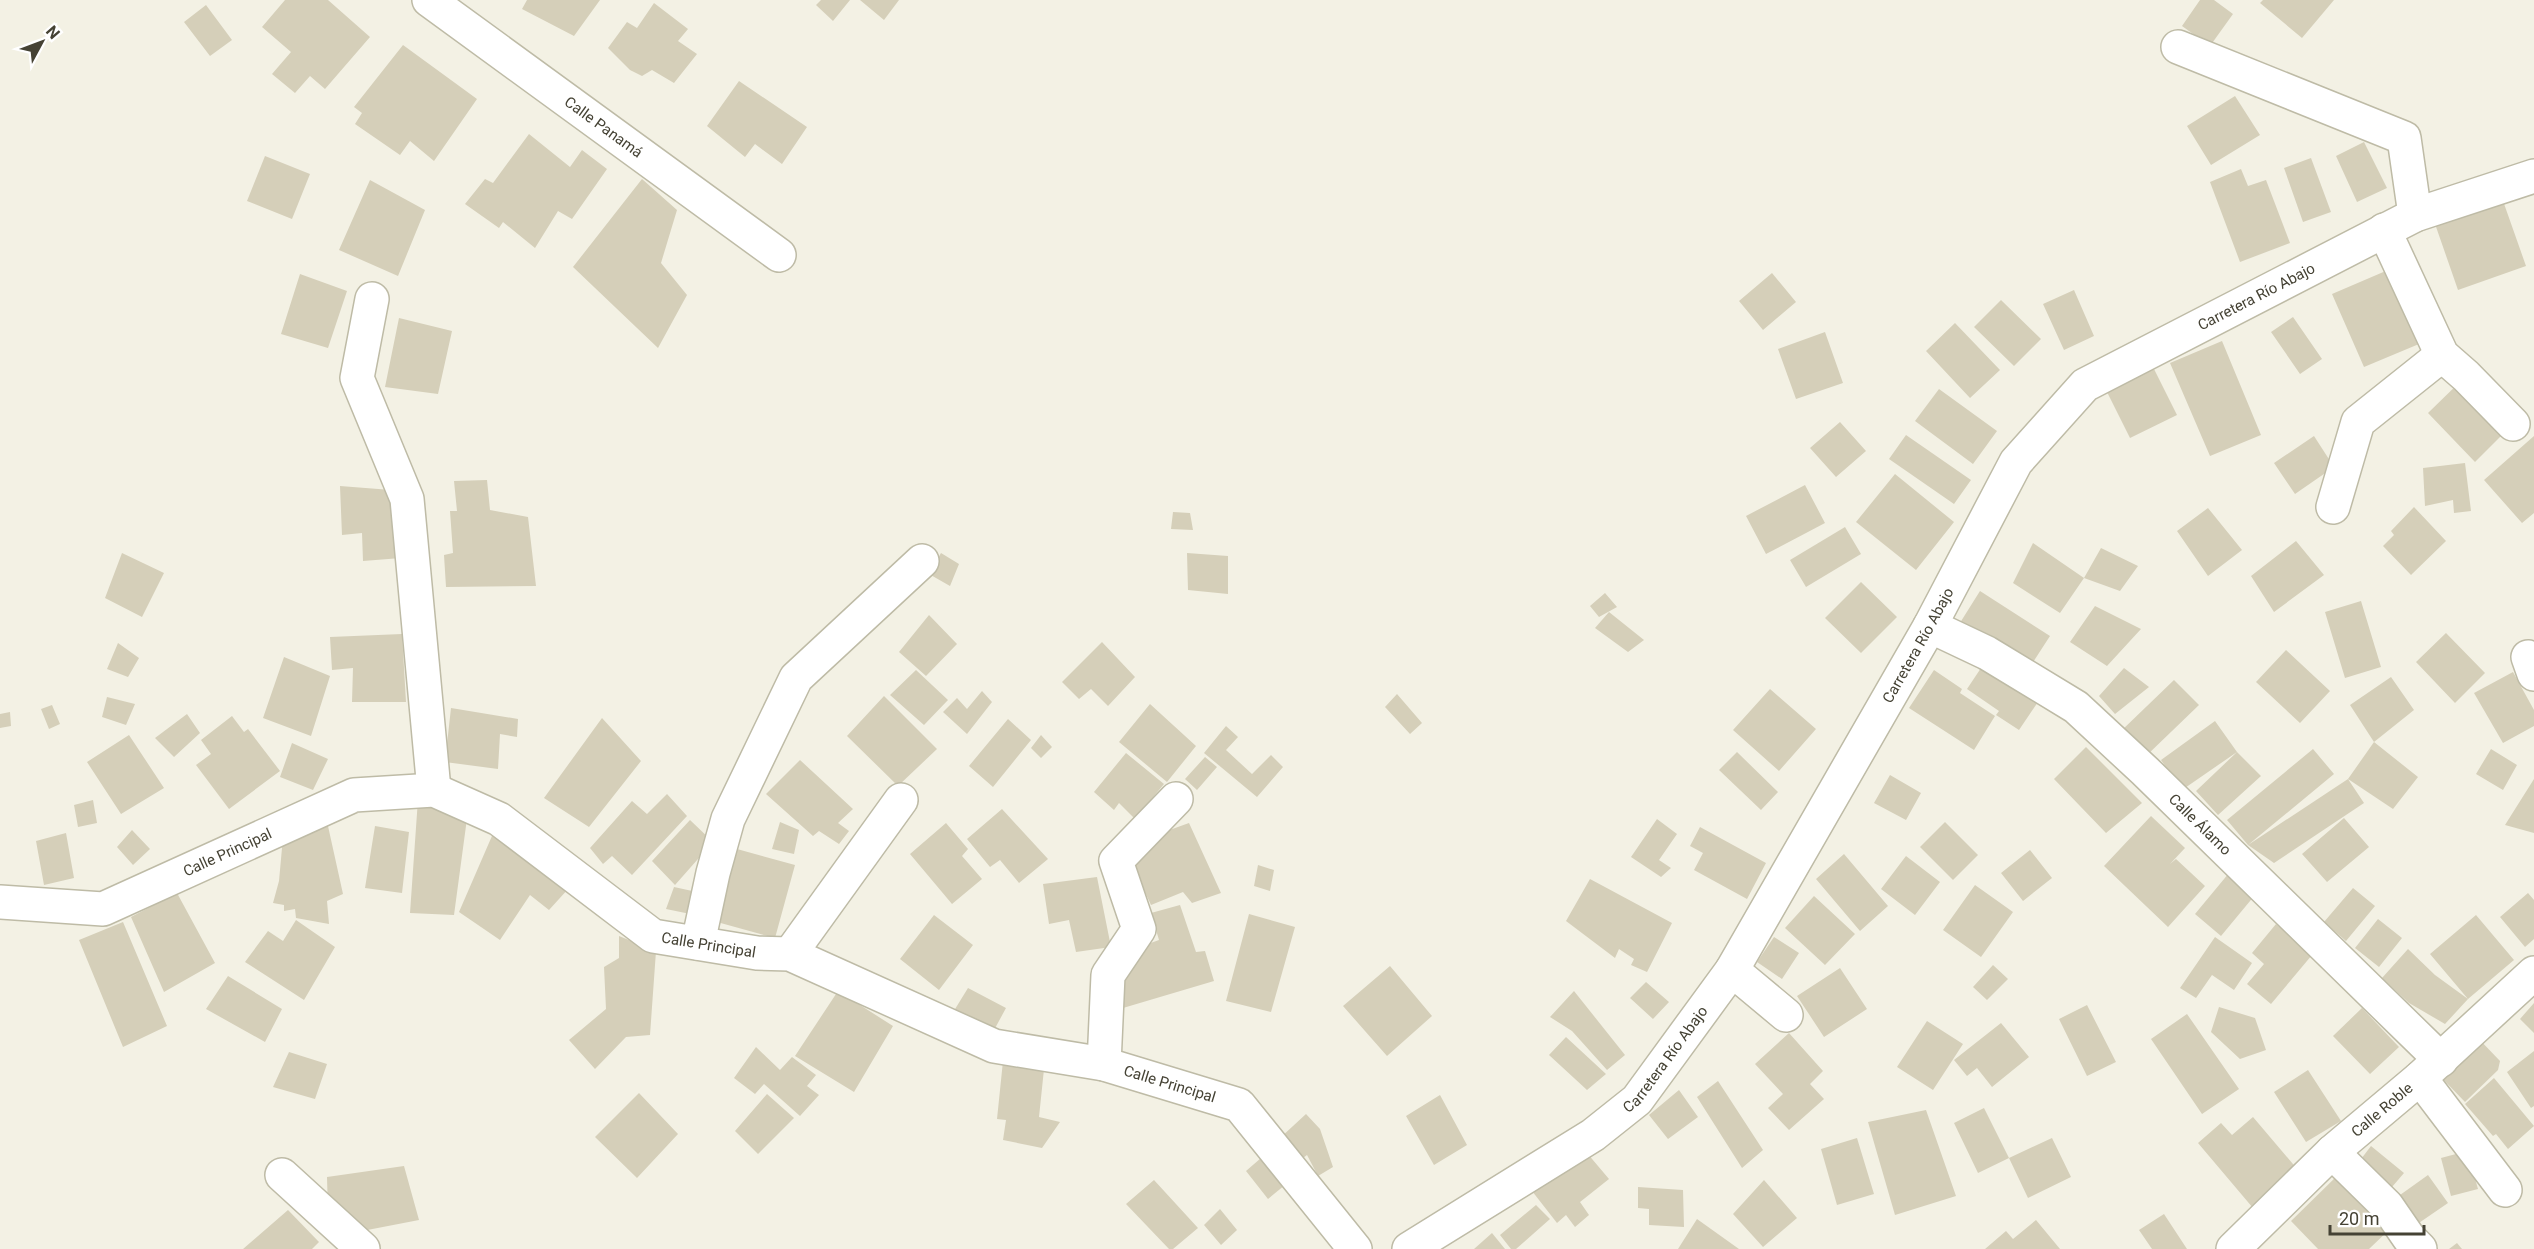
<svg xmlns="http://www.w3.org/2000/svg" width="2534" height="1249" viewBox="0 0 2534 1249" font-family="Roboto,sans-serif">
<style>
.building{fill:#d5cfb9}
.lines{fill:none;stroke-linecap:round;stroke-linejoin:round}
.minor-casing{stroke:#bebba6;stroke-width:36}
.minor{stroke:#fff;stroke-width:33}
.labels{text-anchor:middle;stroke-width:6;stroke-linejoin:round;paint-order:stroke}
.street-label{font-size:15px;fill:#454234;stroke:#fff}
</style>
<rect width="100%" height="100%" fill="#f3f1e4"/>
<!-- building -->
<path class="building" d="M285,0H328L370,37L325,89L310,76L295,93L272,74L291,52L262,27Z
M527,0H600L574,36L522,9Z
M821,0H850L833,21L816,5Z
M860,0H899L884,20Z
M2200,0H2214L2233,14L2210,46L2182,26Z
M2263,0H2334L2302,38L2260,3Z
M654,3L688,29L678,41L697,54L674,83L652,70L642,76L630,70L608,48L627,22L637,28Z
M206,5L232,40L210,56L184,22Z
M403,45L477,99L434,161L410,141L400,155L355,124L362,113L354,107Z
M739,81L807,127L782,164L755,144L745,157L707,126Z
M2235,96L2260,135L2211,165L2187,126Z
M529,134L570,167L582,150L607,169L572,219L558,211L535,248L503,222L499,228L465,204L485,179L493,183Z
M2364,142L2387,188L2357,202L2336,156Z
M265,156L310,174L292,219L247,201Z
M2311,158L2331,212L2303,222L2284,168Z
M2241,169L2248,186L2266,180L2290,243L2240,262L2210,182Z
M642,179L677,210L661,263L687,295L658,348L573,267Z
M370,180L425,210L398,276L339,250Z
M2502,198L2526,266L2458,290L2434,221Z
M2388,270L2419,344L2364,367L2332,294Z
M1772,273L1796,302L1763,330L1739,301Z
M300,274L347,291L328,348L281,334Z
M2074,290L2094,336L2064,350L2043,304Z
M2001,300L2041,339L2014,366L1974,327Z
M2293,317L2322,359L2300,374L2271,332Z
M399,318L452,331L438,394L385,387Z
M1955,323L2000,370L1970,398L1926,351Z
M1825,332L1843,383L1796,399L1778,349Z
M2222,341L2261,435L2210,456L2170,363Z
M2152,365L2177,415L2130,438L2105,388Z
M2466,376L2513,424L2475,462L2428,413Z
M1939,389L1997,431L1973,464L1915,421Z
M1840,422L1866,451L1836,477L1810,448Z
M1906,435L1971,480L1954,504L1889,459Z
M2314,436L2334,467L2295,494L2274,463Z
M2534,436V513L2522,523L2484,480Z
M2465,463L2471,511L2454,513L2453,500L2425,506L2423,468Z
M1895,474L1954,522L1916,570L1856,522Z
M487,480L490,510L528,517L536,586L446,587L444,555L453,553L450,511H457L454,481Z
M1805,485L1825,523L1766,554L1746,516Z
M340,486L391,490L401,558L363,561L362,533L342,535Z
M2414,507L2446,541L2411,575L2383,546L2394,535L2391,531Z
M2208,508L2242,550L2208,576L2177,531Z
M1173,512L1190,513L1193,530L1171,529Z
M1845,527L1861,554L1806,587L1790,560Z
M2296,541L2324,575L2274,612L2251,576Z
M2033,543L2084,578L2060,613L2013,583Z
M2101,548L2138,566L2120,591L2084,578Z
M122,553L164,573L142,617L105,598Z
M941,553L959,564L950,586L929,574Z
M1187,553L1228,556V594L1188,590Z
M1861,582L1897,617L1861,653L1825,618Z
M1980,591L2050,636L2028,670L1958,626Z
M1605,593L1617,607L1599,617L1590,606Z
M2361,601L2381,667L2345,678L2325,612Z
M2095,606L2141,629L2107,666L2070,642Z
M1609,612L1644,640L1628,652L1595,628Z
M929,615L957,644L926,676L899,652Z
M2446,633L2485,673L2455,703L2416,662Z
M402,634L406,702H352L353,668L332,670L330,637Z
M1102,642L1135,677L1108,706L1091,689L1079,699L1062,682Z
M118,643L139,658L128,677L107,669Z
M2286,650L2330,691L2300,723L2256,682Z
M284,657L330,676L311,736L263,718Z
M1985,662L2040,699L2019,730L1996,715L1999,711L1967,689Z
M2124,668L2149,687L2115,714L2099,696Z
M916,670L948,700L924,725L890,695Z
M1934,670L1962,689L1960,693L1995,716L1974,750L1909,708Z
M2513,672L2534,710V726L2503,743L2474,693Z
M2391,677L2414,710L2374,742L2418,777L2393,809L2348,779L2374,742L2350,705Z
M2174,680L2199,705L2145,757L2120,732Z
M1770,689L1816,729L1779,771L1733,730Z
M982,691L992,702L967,734L943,712L957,698L967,709Z
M1397,694L1422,723L1410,734L1385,707Z
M884,696L937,749L898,786L847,736Z
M107,697L135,704L126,725L102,717Z
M1150,704L1196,746L1167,782L1119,742Z
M52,705L60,724L49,729L41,709Z
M451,708L518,719L517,737L500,734L498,769L445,762Z
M10,712L11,726L0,728V714Z
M187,714L200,733L174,757L155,738Z
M232,716L244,732L248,729L280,771L229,809L196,765L211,754L201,740Z
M602,718L641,761L589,827L544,798Z
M1008,719L1031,740L993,787L969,766Z
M2215,721L2237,752L2261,776L2218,815L2196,791L2237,752L2182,790L2161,760Z
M1226,726L1238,737L1226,750L1252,774L1271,755L1283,767L1257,797L1204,753Z
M129,735L164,788L121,814L87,762Z
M1041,735L1052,747L1041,758L1031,748Z
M292,743L328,759L313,790L280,777Z
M2086,747L2142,803L2106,833L2054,779Z
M2313,749L2334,774L2248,845L2348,779L2364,803L2274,863L2248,845L2227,820Z
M2491,749L2517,765L2503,790L2476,774Z
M1737,752L1778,792L1761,810L1719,770Z
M1126,753L1164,784L1135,819L1119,803L1114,810L1094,792Z
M1205,757L1217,767L1197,790L1185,779Z
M800,760L853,809L838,823L849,831L839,844L819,831L813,836L766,794Z
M1890,775L1921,793L1906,820L1874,803Z
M2534,779V833L2505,825Z
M667,794L687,816L632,875L612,856L603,864L590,848L632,801L647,814Z
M418,799L468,811L454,915L410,913Z
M93,800L97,823L78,827L74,805Z
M1002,809L1048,859L1019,883L1000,860L990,867L967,839Z
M2151,816L2185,848L2170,864L2176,859L2205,886L2168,927L2104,866Z
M326,817L343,894L327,901L329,924L296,918L295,909L284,911V905L273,903L279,881L283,837Z
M2344,818L2369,847L2327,882L2302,854Z
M1657,819L1677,834L1659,860L1671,868L1661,877L1631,857Z
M690,820L713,842L675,885L652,861Z
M780,822L799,830L794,854L772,849Z
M1945,822L1978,855L1953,880L1920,847Z
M946,823L968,849L962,856L982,879L952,904L910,854Z
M1189,823L1221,893L1192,903L1183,892L1151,905L1131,862L1146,854L1139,841Z
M375,826L409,832L402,893L365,888Z
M1700,827L1766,863L1747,899L1694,870L1703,853L1690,846Z
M495,829L569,888L549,910L530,895L500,940L459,912Z
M132,830L150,849L133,865L117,847Z
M66,833L74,878L44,885L36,841Z
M737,849L795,865L775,938L717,922Z
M2030,850L2052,878L2023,901L2001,873Z
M1844,854L1888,906L1860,931L1816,879Z
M1906,856L1940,882L1915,915L1881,889Z
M1258,865L1274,870L1270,891L1254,886Z
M2229,873L2255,895L2221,936L2195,914Z
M1097,877L1111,947L1076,952L1069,920L1049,924L1043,884Z
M1590,879L1672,923L1647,972L1631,965L1634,959L1619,949L1615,958L1566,921Z
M1975,885L2013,912L1981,957L1943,930Z
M674,887L706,894L700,916L666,909Z
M2353,888L2375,906L2346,941L2324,922Z
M177,893L215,963L164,992L131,917Z
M2528,893L2534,900V939L2525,947L2500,917Z
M1814,896L1855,934L1825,965L1785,928Z
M1180,905L1196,952L1205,951L1214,981L1123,1008L1121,972L1134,949L1159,940L1151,913Z
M1249,914L1295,927L1271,1012L1226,1001Z
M934,915L973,945L939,990L900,959Z
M2476,915L2514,960L2468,999L2445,1024L2409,1003L2382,978L2408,949L2435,975L2468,999L2430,954Z
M2378,919L2402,938L2379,967L2355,948Z
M296,920L335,947L304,1000L245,962L268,931L283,941Z
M123,922L167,1026L123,1047L79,940Z
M2276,924L2312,955L2271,1004L2247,984L2264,964L2252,953Z
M619,936L656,951L650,1035L626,1037L595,1069L569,1040L606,1009L604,967L619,958Z
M1774,937L1799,953L1782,979L1757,962Z
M2215,937L2252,963L2234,990L2212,975L2196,998L2180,988Z
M1993,965L2008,979L1987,1000L1973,987Z
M1390,966L1432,1016L1387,1056L1343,1006Z
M1840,968L1867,1009L1824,1037L1797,996Z
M228,976L282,1009L265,1042L206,1009Z
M1646,982L1669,1002L1653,1019L1630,998Z
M968,988L1006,1008L993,1032L952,1014Z
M838,991L893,1026L854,1092L795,1056Z
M1574,991L1625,1055L1607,1070L1572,1031L1550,1017Z
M2534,1003V1033L2520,1019Z
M2087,1005L2116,1062L2087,1076L2059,1019Z
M2219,1007L2255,1018L2266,1050L2240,1059L2211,1032Z
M2362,1008L2399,1047L2370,1074L2333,1036Z
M2187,1014L2239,1089L2202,1114L2151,1039Z
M1927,1021L1963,1044L1933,1090L1897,1067Z
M2001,1023L2029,1057L1992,1087L1977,1068L1967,1076L1954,1060Z
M1789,1033L1823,1071L1810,1084L1824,1099L1789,1130L1768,1108L1783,1094L1755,1064Z
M1566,1037L1606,1074L1587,1090L1549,1055Z
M2477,1037L2500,1061L2498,1070L2465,1102L2438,1074Z
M756,1047L780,1070L792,1057L816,1075L807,1086L819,1095L800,1116L764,1084L755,1094L734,1078Z
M2534,1051V1106L2531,1108L2507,1072Z
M289,1052L327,1064L315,1099L273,1087Z
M1003,1061L1044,1069L1039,1117L1060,1122L1042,1148L1003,1140L1006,1120L997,1119Z
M2308,1070L2341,1121L2306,1142L2274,1092Z
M2494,1078L2534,1126L2508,1149L2496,1134L2493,1136L2465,1104Z
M1718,1081L1763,1150L1742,1168L1697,1097Z
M1679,1090L1698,1117L1668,1139L1649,1115Z
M639,1093L678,1134L637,1178L595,1137Z
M767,1094L794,1118L758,1154L735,1131Z
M1440,1095L1467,1145L1434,1165L1406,1116Z
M1984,1108L2009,1158L1978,1173L1954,1123Z
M1926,1110L1956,1196L1895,1215L1868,1122Z
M1306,1114L1320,1129L1333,1167L1318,1176L1307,1155L1299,1161L1280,1138Z
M2253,1117L2298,1170L2253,1208L2198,1143L2221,1123L2232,1135Z
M1857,1138L1874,1194L1837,1205L1821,1149Z
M2052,1138L2071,1177L2028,1198L2009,1158Z
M2371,1146L2404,1173L2386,1194L2355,1167Z
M2471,1150L2470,1161L2478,1189L2451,1196L2441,1158Z
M1587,1153L1609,1179L1580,1202L1589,1215L1575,1227L1566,1215L1557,1223L1532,1191Z
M1261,1158L1285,1185L1268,1199L1246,1171Z
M404,1166L419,1220L357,1232L328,1213L327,1177Z
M2340,1173L2392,1227L2369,1249H2318L2291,1221Z
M2428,1175L2448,1203L2413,1227L2393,1200Z
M1154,1180L1198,1228L1173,1249H1169L1126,1204Z
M1764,1180L1797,1218L1763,1247L1733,1214Z
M1638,1187L1683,1190L1684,1227L1649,1225V1209L1638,1208Z
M1536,1205L1550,1219L1516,1249H1511L1500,1235Z
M1220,1209L1237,1230L1221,1245L1204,1225Z
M288,1210L319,1242L312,1249H243Z
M2164,1214L2187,1249H2152L2139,1230Z
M1697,1219L1739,1249H1678Z
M2036,1220L2060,1249H1985L2006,1231L2013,1239Z
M1492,1233L1505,1249H1474Z
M2457,1243L2462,1249H2449Z"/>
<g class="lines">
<defs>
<g id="minor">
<path id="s1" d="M429,0L779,255"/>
<path d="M2178,47L2404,138L2415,215"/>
<path d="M2384,230L2442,355L2466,376L2513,424"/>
<path d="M372,299L357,378L407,499L434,790"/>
<path d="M2333,507L2358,422L2442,355"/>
<path id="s2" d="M1930,626L1987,653L2076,707L2145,771L2441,1060"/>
<path d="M2528,657L2534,674"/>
<path id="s3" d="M0,902L103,909L354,795L434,790L499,819L653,936L757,953L790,954L994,1046L1104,1064L1239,1105L1355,1249"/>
<path d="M698,943L713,873L728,819L796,678L922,561"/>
<path d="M790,954L901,800"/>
<path d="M1732,970L1786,1015"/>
<path d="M1104,1064L1108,975L1139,929L1116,861L1176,799"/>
<path d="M2420,1078L2505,1190"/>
<path d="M2332,1152L2387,1206L2409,1238L2420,1249"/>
<path d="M282,1175L363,1249"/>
<path id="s4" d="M1409,1249L1593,1135L1637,1100L1732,970L1930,626L2016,462L2085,385L2415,215L2534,176"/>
<path id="s5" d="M2233,1249L2332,1152L2420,1078L2534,973"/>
</g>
</defs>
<!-- minor casing -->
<use href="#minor" class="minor-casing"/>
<!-- minor -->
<use href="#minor" class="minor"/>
</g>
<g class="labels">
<!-- street labels -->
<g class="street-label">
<text dy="5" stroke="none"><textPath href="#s1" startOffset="216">Calle Panamá</textPath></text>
<text dy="5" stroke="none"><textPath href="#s4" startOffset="1312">Carretera Río Abajo</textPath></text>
<text dy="5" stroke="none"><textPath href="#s4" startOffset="808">Carretera Río Abajo</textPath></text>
<text dy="5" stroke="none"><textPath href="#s2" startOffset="338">Calle Álamo</textPath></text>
<text dy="5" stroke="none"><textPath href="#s3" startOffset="240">Calle Principal</textPath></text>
<text dy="5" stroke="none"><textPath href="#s3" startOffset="780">Calle Principal</textPath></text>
<text dy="5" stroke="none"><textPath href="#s4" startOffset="322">Carretera Río Abajo</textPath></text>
<text dy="5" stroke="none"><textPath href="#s3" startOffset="1266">Calle Principal</textPath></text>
<text dy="5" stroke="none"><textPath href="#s5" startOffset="204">Calle Roble</textPath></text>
</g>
</g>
<!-- north arrow -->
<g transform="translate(42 42) rotate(49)" stroke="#ffffff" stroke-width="4.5" paint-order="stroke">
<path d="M0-4.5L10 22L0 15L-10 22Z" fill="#454234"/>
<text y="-9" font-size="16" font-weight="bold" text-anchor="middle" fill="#454234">N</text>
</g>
<!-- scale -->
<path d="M2330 1225v9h94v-9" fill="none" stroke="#454234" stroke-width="3"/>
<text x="2339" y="1225" font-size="18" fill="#454234" stroke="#ffffff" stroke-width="4.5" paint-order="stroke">20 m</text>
</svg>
